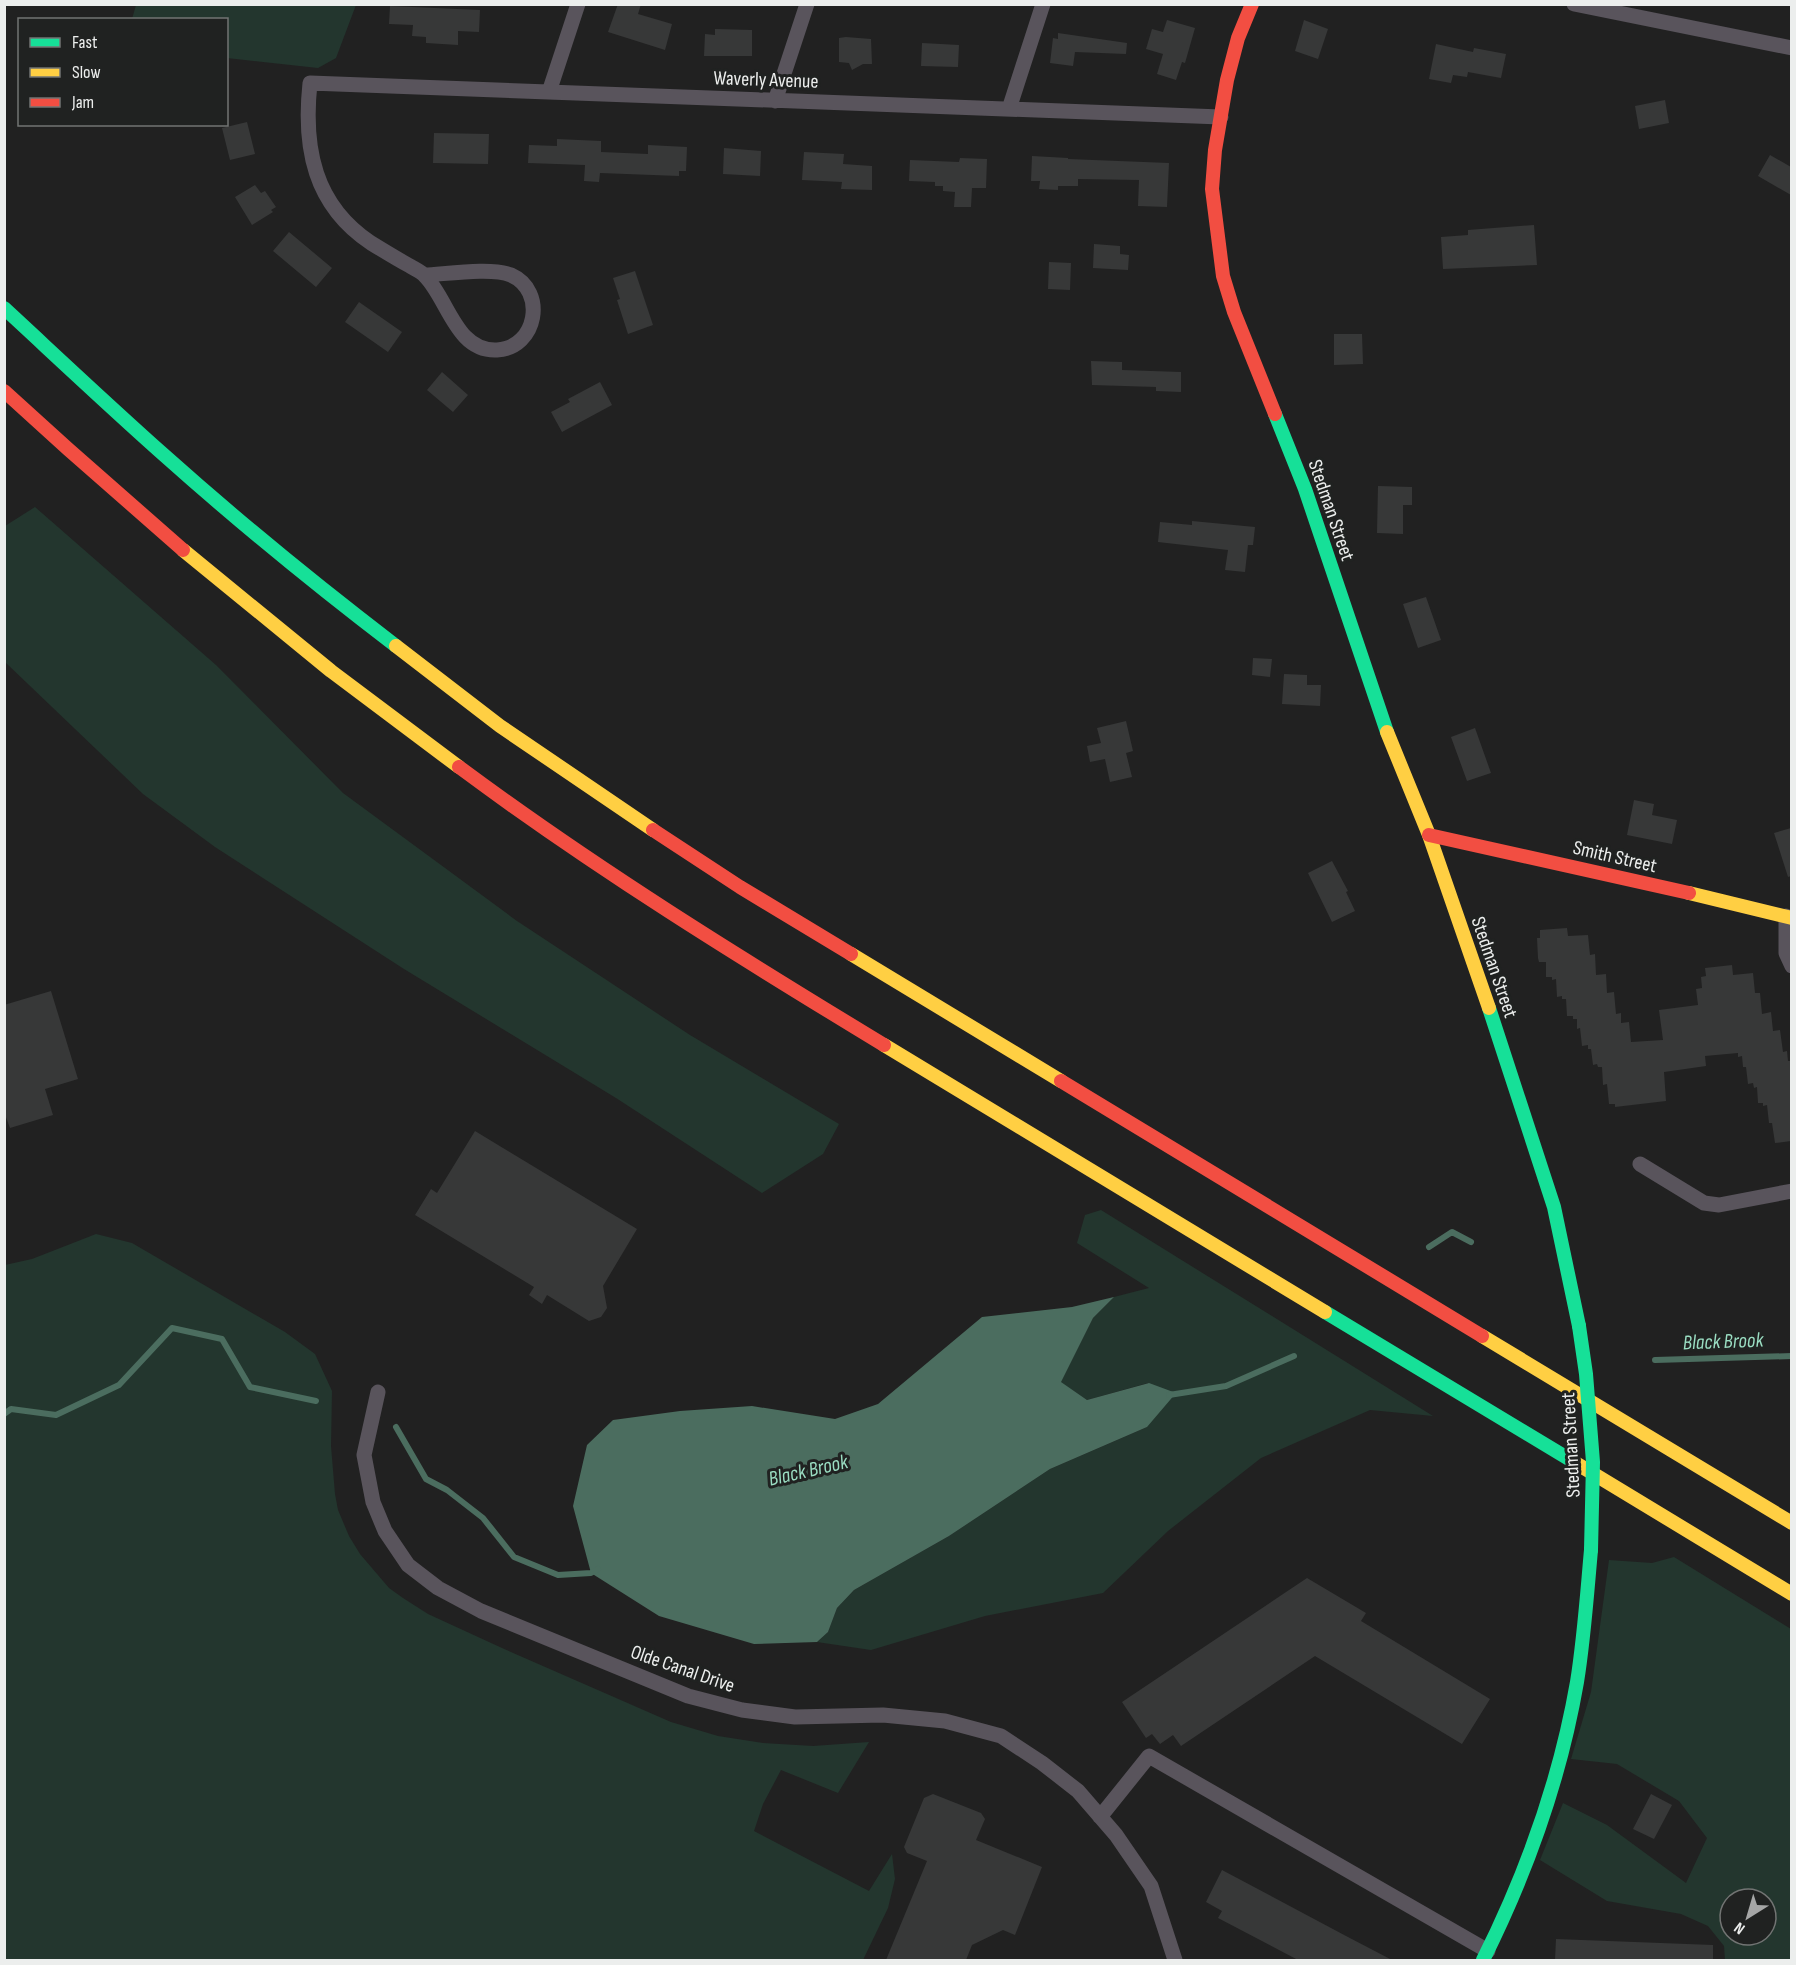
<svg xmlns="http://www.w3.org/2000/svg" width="1796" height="1965" viewBox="0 0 1796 1965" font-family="'Sofia Sans Condensed',sans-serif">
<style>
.green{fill:#23362e;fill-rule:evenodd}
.water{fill:#4b6d5f}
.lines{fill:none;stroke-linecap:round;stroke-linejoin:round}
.stream{stroke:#4b6d5f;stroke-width:6}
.building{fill:#373838}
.street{stroke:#59545c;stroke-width:15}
.fast{stroke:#16e098;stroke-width:14}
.slow{stroke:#ffcf43;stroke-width:14}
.jam{stroke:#f24e42;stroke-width:14}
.fast-bridge{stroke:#16e098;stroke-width:14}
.labels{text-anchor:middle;stroke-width:6;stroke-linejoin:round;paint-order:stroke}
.street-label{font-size:20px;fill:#eceeed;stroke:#202221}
.water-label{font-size:21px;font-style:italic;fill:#9addc2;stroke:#202221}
</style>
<rect width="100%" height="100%" fill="#212121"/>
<!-- green -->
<path class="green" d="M136,5V4L356,5L336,58L318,68L227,58L226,20L132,19Z
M35,507L216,665L343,793L517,921L690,1035L839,1124L823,1154L762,1193L616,1098L404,969L215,847L143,794L5,662V526Z
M1101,1210L1433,1416L1370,1410L1261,1458L1168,1531L1103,1593L985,1616L871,1650L817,1642L828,1632L837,1608L854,1590L949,1536L1050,1469L1147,1427L1148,1383L1087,1400L1060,1382L1093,1318L1114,1297L1149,1288L1077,1243L1085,1215Z
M96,1234L132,1243L285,1332L315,1354L332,1391L331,1446L335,1494L338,1510L349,1536L360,1554L389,1588L403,1598L428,1614L502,1648L671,1722L718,1736L763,1743L813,1746L869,1742L838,1793L781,1770L763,1804L754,1831L869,1891L892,1854L895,1879L888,1908L863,1960H5V1265L32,1259Z
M1674,1557L1791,1629V1960H1725L1724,1946L1708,1926L1681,1914L1607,1901L1540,1860L1563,1803L1607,1825L1686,1883L1707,1838L1679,1801L1617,1764L1571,1759L1591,1692L1609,1560L1652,1563ZM1730,1899H1766V1935H1730Z"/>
<!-- water -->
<path class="water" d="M1114,1297L1093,1318L1061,1382L1087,1400L1149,1383L1176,1393L1147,1427L1050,1469L949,1536L854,1590L837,1608L828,1632L817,1642L754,1644L659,1616L591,1573L573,1506L587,1445L613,1420L680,1411L752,1406L835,1419L878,1404L982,1317L1072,1307Z"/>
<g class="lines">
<!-- stream -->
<path class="stream" d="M1429,1247L1452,1232L1471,1242
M1655,1360L1792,1356
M1169,1395L1226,1386L1294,1356
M4,1414L11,1409L56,1415L119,1385L172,1328L222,1339L250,1387L316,1401
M396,1427L426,1479L447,1490L483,1518L514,1557L558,1575L591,1573L598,1569"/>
</g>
<!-- building -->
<path class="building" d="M618,4H641L638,14L672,24L665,50L608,32Z
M390,6L480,10L479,32L458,31V45L426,43V37L412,36L413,25L389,24Z
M1167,20L1195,28L1185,63L1182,62L1176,80L1157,74L1163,54L1146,49L1152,29L1163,32Z
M1304,20L1328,29L1318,59L1295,51Z
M715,29L752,30V56H704L705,34L715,35Z
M1058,33L1127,43L1126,54L1075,52L1073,66L1050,63L1053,38L1058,39Z
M846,37L871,39L872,64H863L852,70L849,63L839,62V38Z
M922,43L959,45L958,67L921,66Z
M1436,44L1473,52L1474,48L1506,54L1501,78L1468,72L1467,77L1453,75L1451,83L1429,79Z
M1665,100L1669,123L1639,129L1635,106Z
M247,122L255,154L230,160L222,128Z
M434,133L489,134L488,164L433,163Z
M557,139L601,141V152L648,154V145L687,147L686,171H679V176L600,173L599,182L584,181L585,165L528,163L529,145L557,146Z
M724,148L761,151L760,176L723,174Z
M804,152L844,154L843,164L872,166V190L841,189L842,182L802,180Z
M1770,155L1791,167V195L1758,176Z
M1032,156L1068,158V159L1169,163L1167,207L1138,206L1139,180L1078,179V186H1058V190L1039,189L1040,181H1031Z
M960,158L987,159L986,188H972L971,207H954L955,192L943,191V186H935V182L909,181L910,160L959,162Z
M255,185L261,193L265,191L276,207L271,210L273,212L252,225L235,197Z
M1534,225L1537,265L1443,269L1441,237L1468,235V230Z
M289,232L332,268L316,287L273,251Z
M1094,244L1120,246V254L1129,255L1128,270L1093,268Z
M1049,262L1071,263L1070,290L1048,289Z
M635,271L653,325L628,334L617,300L620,299L613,278Z
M359,302L402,332L388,352L345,322Z
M1334,334H1362L1363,364L1334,365Z
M1091,361L1122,362V370L1181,372V392L1156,391V387L1092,385Z
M442,372L468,395L453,412L427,390Z
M600,382L612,405L562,432L551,412L570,402L568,399Z
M1378,486L1412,487V505H1403V534L1377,533Z
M1192,521L1255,527L1253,545H1248L1245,572L1225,570L1228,550L1158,542L1160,522L1192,525Z
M1426,597L1441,640L1418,648L1403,604Z
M1253,658L1272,659L1270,677L1252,675Z
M1284,674L1307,675V685H1321L1320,706L1282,704Z
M1126,721L1133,751L1126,753L1132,777L1110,782L1105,759L1090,762L1087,746L1101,743L1097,728Z
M1475,728L1491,773L1467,781L1451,737Z
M1634,800L1654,804L1652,815L1677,820L1672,844L1627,835Z
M1791,828V876L1788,877L1774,833Z
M1332,861L1348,891L1346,892L1355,911L1332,922L1308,873Z
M1567,928L1568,936L1588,935L1590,955L1595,954L1596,975L1606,974L1607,993L1614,992L1616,1014L1621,1013V1023L1629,1022L1631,1042L1663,1040L1659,1010L1698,1005L1696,989L1702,988L1701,977L1706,976L1705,968L1732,965L1733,975L1753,973L1755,993H1760L1762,1014L1771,1012L1773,1031L1780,1030L1783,1052L1787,1051L1788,1061H1791V1141L1775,1143L1772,1123H1769L1767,1105L1763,1106V1103H1758L1757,1087L1754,1088L1753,1083L1748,1084L1746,1067H1743L1742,1056L1738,1057V1053L1705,1056L1706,1066L1664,1072L1666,1101L1615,1107V1104H1609L1607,1084L1603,1085L1602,1067H1598L1597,1064L1593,1065L1591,1049H1588V1045L1582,1046L1580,1028L1577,1029V1019H1573V1016H1567L1566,999H1562V996L1557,997L1556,979L1552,980V977H1546V962H1539L1538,958L1537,938H1540V930Z
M51,991L78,1079L45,1089L53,1115L10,1128L4,1112V1005Z
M475,1131L637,1229L603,1286L607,1308L601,1317L589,1321L547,1295L542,1304L529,1295L534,1287L415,1215L431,1189L437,1193Z
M1307,1578L1366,1613L1361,1621L1490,1699L1462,1744L1315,1656L1181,1746L1173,1735L1160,1744L1152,1734L1146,1738L1122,1702Z
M933,1794L981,1813L985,1819L976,1840L1042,1867L1015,1935L1003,1930L972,1945L966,1960H886L927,1861L907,1853L904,1847L924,1798Z
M1651,1794L1672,1805L1654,1839L1633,1829Z
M1222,1870L1346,1936L1392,1960H1298L1218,1918L1222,1911L1206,1902Z
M1556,1939L1713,1945V1960H1555Z"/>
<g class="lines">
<!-- street -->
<path class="street" d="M1574,4L1792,48
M549,92L578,4
M775,101L807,4
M1009,109L1043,4
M425,275C446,274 492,267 511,275C547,291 537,348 497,350C456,352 448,299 425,276C422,272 415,269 410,266C397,259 384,251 371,243C314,205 303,148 310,83L1221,117
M1786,916V953L1792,966
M1640,1164L1704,1203L1719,1205L1792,1191
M378,1392L364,1455L373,1502L385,1531L408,1565L438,1588L481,1611L688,1696L742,1710L795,1717L883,1715L945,1721L1001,1736L1042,1763L1078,1791L1116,1835L1151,1886L1175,1960
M1100,1817L1149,1756L1488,1951"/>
<!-- fast -->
<path class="fast" d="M4,308C57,357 110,407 164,455C239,522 316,585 396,646
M1275,414L1305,489L1387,732
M1489,1008L1554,1207L1579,1326
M1325,1312L1574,1462
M1483,1960C1527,1872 1560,1780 1577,1682C1584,1639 1587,1594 1591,1550"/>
<!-- slow -->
<path class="slow" d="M183,550L331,671L459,767
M396,646L500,726L653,830
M1387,732L1429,835L1489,1008
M1689,893L1792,918
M851,954L1061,1081
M884,1045L1325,1312
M1482,1336L1792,1523
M1574,1462L1792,1594"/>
<!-- jam -->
<path class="jam" d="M1252,4L1238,38L1227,80L1215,150L1212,189L1223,276L1234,312L1275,414
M4,391L68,449L183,550
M459,767C595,868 739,957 884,1045
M653,830L740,887L851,954
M1429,835L1689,893
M1061,1081L1482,1336"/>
<!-- fast-bridge -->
<path class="fast-bridge" d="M1579,1326L1586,1374L1593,1462L1591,1550"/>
</g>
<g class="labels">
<!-- street labels -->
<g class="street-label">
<text transform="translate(766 79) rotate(2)" y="7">Waverly Avenue</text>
<text transform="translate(1332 510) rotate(71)" y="7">Stedman Street</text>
<text transform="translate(1615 856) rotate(13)" y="7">Smith Street</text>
<text transform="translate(1495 967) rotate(71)" y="7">Stedman Street</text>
<text transform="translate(1570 1445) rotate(-93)" y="7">Stedman Street</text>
<text transform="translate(683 1668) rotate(19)" y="7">Olde Canal Drive</text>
</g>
<!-- water labels -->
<g class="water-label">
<text transform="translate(1723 1341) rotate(-2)" y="7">Black Brook</text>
<text transform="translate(808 1470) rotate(-13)" y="7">Black Brook</text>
</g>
</g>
<!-- border -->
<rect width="1796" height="1965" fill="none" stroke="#eceeed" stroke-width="12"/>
<!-- legend -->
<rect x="18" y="18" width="210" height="108" fill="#202221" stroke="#727473" stroke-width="1.5"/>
<rect x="30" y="38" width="30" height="9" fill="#16e098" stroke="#727473" stroke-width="1.5"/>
<text x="72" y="48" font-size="18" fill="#eceeed">Fast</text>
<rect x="30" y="68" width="30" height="9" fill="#ffcf43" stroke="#727473" stroke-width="1.5"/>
<text x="72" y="78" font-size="18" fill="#eceeed">Slow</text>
<rect x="30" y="98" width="30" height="9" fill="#f24e42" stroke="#727473" stroke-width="1.5"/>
<text x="72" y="108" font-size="18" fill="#eceeed">Jam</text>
<!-- north arrow -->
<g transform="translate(1748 1917) rotate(217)"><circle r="28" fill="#202221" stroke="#727473" stroke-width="1.5"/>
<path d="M0-4.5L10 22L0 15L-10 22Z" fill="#a5a6a6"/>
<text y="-9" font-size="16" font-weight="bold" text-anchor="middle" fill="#eceeed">N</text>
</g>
</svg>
